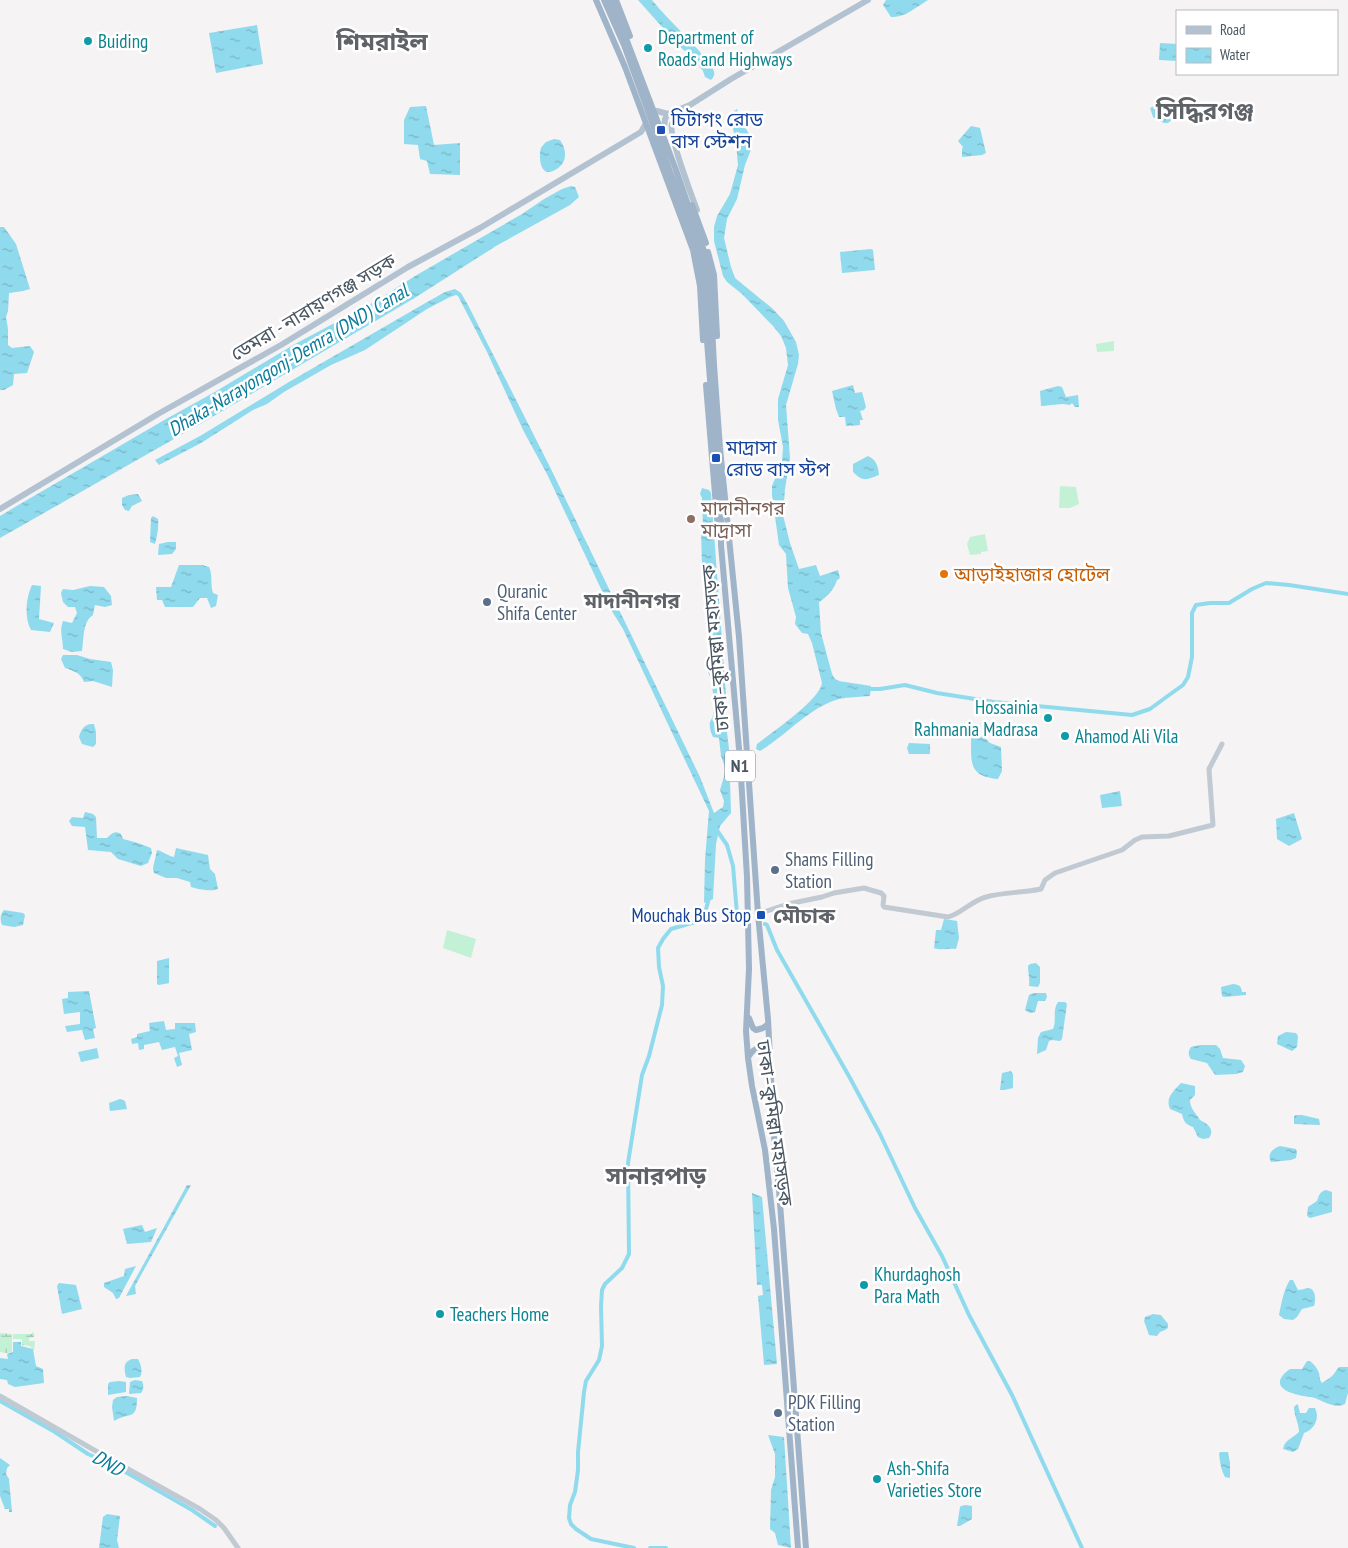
<svg xmlns="http://www.w3.org/2000/svg" width="1348" height="1548" viewBox="0 0 1348 1548" font-family="'PT Sans Narrow','Noto Sans Bengali',sans-serif">
<style>
.wetland{fill:url(#wetland-marsh)}
.park{fill:#c3f1d5}
.water{fill:url(#water-ripples)}
.lines{fill:none;stroke-linecap:round;stroke-linejoin:round}
.canal{stroke:#90daee;stroke-width:4}
.tertiary{stroke:#c1cad2;stroke-width:5}
.primary{stroke:#b3c2d1;stroke-width:6}
.trunk{stroke:#9fb4c9;stroke-width:6}
.culture-dot{fill:#0f9aa8;stroke:#fff;stroke-width:2}
.transit-dot{fill:#1a4fb4;stroke:#fff;stroke-width:2}
.education-dot{fill:#8d6e63;stroke:#fff;stroke-width:2}
.food-dot{fill:#e8710a;stroke:#fff;stroke-width:2}
.service-dot{fill:#5c6f8a;stroke:#fff;stroke-width:2}
.labels{text-anchor:middle;stroke-width:5;stroke-linejoin:round;paint-order:stroke}
.shield{fill:#fff;stroke:#808990;stroke-width:1}
.shield-label{font-size:18px;font-weight:bold;fill:#4a5661}
.culture-label{font-size:19px;fill:#0d838f;stroke:#fff;text-anchor:start}
.transit-label{font-size:19px;fill:#164399;stroke:#fff;text-anchor:start}
.street-label{font-size:19px;fill:#4a5661;stroke:#fff}
.education-label{font-size:19px;fill:#785e54;stroke:#fff;text-anchor:start}
.food-label{font-size:19px;fill:#c56008;stroke:#fff;text-anchor:start}
.service-label{font-size:19px;fill:#4e5e75;stroke:#fff;text-anchor:start}
.water-label{font-size:20px;font-style:italic;fill:#0c7c9b;stroke:#fff}
.quarter-label{font-size:21px;font-weight:bold;fill:#5f6368;stroke:#fff}
.district-label{font-size:24px;font-weight:bold;fill:#5f6368;stroke:#fff}
</style>
<defs>
<pattern id="wetland-marsh" width="20" height="14" patternUnits="userSpaceOnUse" patternTransform="scale(1.25)"><rect width="20" height="14" fill="#c3f1d5"/><path d="M1 5h8M5 5V1M11 12h8M15 12V8" fill="none" stroke="#a0c6b0"/></pattern>
<pattern id="water-ripples" width="26" height="14" patternUnits="userSpaceOnUse" patternTransform="scale(1.25)"><rect width="26" height="14" fill="#90daee"/><path d="M2 4q2-2 4 0t4 0M15 11q2-2 4 0t4 0" fill="none" stroke="#78b4c4"/></pattern>
</defs>
<rect width="100%" height="100%" fill="#f5f3f3"/>
<!-- wetland -->
<path class="wetland" d="M32,1332L34,1333V1337L29,1338V1341H35L34,1351L30,1346L22,1345V1339H13V1334H32Z
M0,1333L12,1334V1352L7,1353L0,1352Z"/>
<!-- park -->
<path class="park" d="M1114,341V351L1097,352L1096,344Z
M1060,486L1076,487L1079,504L1070,508H1059Z
M985,534L988,551L981,552V554L970,555L967,544L970,537Z
M447,930L476,939L471,958L443,948Z"/>
<!-- water -->
<path class="water" d="M638,0H652C671,24 696,43 713,69C715,73 715,76 711,80L705,77L703,71L690,55L680,47Z
M886,0H928C916,7 905,18 891,17L883,5Z
M257,25L263,64L216,73L209,33Z
M1160,43L1177,44V61L1159,60Z
M1156,105L1168,106L1169,109L1174,114C1170,129 1161,122 1153,117L1150,108Z
M426,106L434,145L460,143V175L430,174L427,161L420,159L418,145L404,144V120L410,107Z
M737,109L741,120L752,139V147L745,165L737,199L727,219L724,238L731,267L735,278L773,309L784,321L796,342L799,355L798,364L786,405L790,458L785,489L783,515L790,543L799,569L816,565L820,576L838,570L840,578C833,584 839,577 835,585C832,592 825,598 819,602L821,633L832,674L835,679L839,681L871,686L870,696C860,697 849,697 839,699C808,708 787,735 760,751L756,749L757,744C771,733 820,700 822,683L812,643L808,634L802,633L795,624L796,617L788,588L786,554L779,545L772,495V486L782,461L783,447L778,420V399L788,365L786,348L781,336L773,326L742,294L727,282L723,276L714,241V227L717,216L730,194L738,165L736,143L730,114Z
M971,126L980,128L986,153L982,155L962,157V149L963,147L958,141Z
M554,139L560,140C567,150 568,163 555,170C553,171 551,172 548,172C539,171 539,154 541,148C542,146 545,143 546,142Z
M571,186L575,187L579,197L570,205L496,246L413,299L195,427L0,538V516L15,507L166,419L213,393L295,344L376,301L415,276L522,214L544,199L562,189Z
M0,227H4L16,244L30,289L23,291L9,293L8,311L6,317L8,329V345L12,348L30,346L34,352L27,373L14,374L13,385L4,390H0Z
M871,249L873,250L875,270L842,273L840,252Z
M455,289L461,293L468,305L550,467L700,777L714,813L723,807L724,801L720,790L726,770L721,756L719,738L713,737C711,733 709,727 710,722C711,719 713,717 713,715C713,699 715,678 704,666L710,664L712,640L711,624H705L708,616L702,566L701,530L703,529L702,498L700,494L702,488L709,490L711,493L726,695L725,715L729,749L731,813L720,826L716,844L713,899L704,903L705,860L709,811L623,629L610,608L547,474L524,432L487,352L458,296L456,295L450,297L427,309L365,350L331,365L284,392L267,404L253,410L201,443L159,465L155,460L200,436L289,382L422,305L445,292Z
M853,385L855,393L862,392L866,407L864,410L860,411L863,420H860V425L846,426L845,417H839L836,409L832,391Z
M1058,386L1062,387L1066,397L1078,395L1079,407H1075L1072,403L1070,405L1063,404L1041,406L1040,391Z
M868,456C877,460 878,467 879,475C866,480 863,482 853,472V464Z
M138,494L142,501L132,506L129,511L125,510L122,505V498L129,495Z
M153,516L158,519C159,528 157,536 155,544L150,542L151,518Z
M168,542H176V549L172,554L158,555L159,544Z
M179,565H202L209,567C213,575 210,584 213,593L218,595L216,606L211,608L207,598H200L193,607H165L162,600H157L156,587H171Z
M32,585L41,586L39,619L54,623L50,632L31,630C24,617 26,598 32,585Z
M90,586L104,587L111,596L112,605L105,607L95,605L93,615C82,622 84,640 82,651L72,652L63,649C63,638 59,632 63,621L72,623L77,613L75,607H68L63,602L61,593L63,589L73,590Z
M63,655H77L90,659L111,662L113,670L112,687L93,681L84,682C81,673 74,671 65,668L61,659Z
M94,724L96,732V744L93,747L82,744L79,737C81,729 85,723 94,724Z
M971,735L984,737L990,743L1001,747L1002,771L998,779C966,776 972,760 971,735Z
M909,743L930,744V754H909L907,748Z
M1120,791L1122,806L1102,808L1100,795Z
M85,812L93,814L96,817L97,838H107C112,834 114,830 121,834L123,839L138,843L151,848L152,853L148,863L141,866L118,859L111,852L88,850L85,827L72,826L69,821L72,817L83,818Z
M1294,813L1302,839L1289,846L1277,839L1276,819Z
M176,848L208,855L210,869L215,874L218,889C212,892 197,889 191,887L190,882L177,878H166L154,873L153,868L157,850C164,852 168,856 174,857Z
M4,910L23,913L25,915L23,925L14,927L2,925C0,920 0,914 4,910Z
M944,919L957,921L959,938L956,949C949,948 941,951 934,948L936,930H941Z
M169,958V983L159,985L157,984V961Z
M1036,963L1040,967V983L1038,987L1029,986C1030,979 1028,973 1028,966L1030,964Z
M1233,984C1239,985 1241,985 1242,992H1246V995L1224,997L1222,996L1221,987Z
M89,991L96,1028L93,1029L95,1038L85,1040L82,1030L67,1032L65,1026L80,1024V1012L64,1014L62,999L68,998V992Z
M1034,993H1046L1047,997L1045,1001H1038L1035,1012L1030,1013L1025,1010L1029,995Z
M1058,1002H1065L1067,1004L1062,1039L1060,1041L1052,1040L1049,1041L1046,1050L1037,1054L1038,1038L1041,1032L1053,1029C1057,1021 1052,1010 1058,1002Z
M164,1021L166,1030L175,1029V1023H195L196,1032L189,1034L192,1050L179,1053L182,1065L177,1067L174,1058L178,1056L175,1047L162,1050L159,1042L144,1045V1049L139,1050L138,1043L132,1044L131,1039L137,1037V1034L150,1031L149,1023Z
M1286,1032L1296,1033L1298,1036L1297,1047L1292,1051L1277,1044L1278,1036Z
M1200,1045H1216L1220,1049L1223,1058L1241,1060L1245,1066L1243,1072L1236,1074L1215,1075L1207,1063L1191,1059C1188,1055 1188,1051 1191,1047Z
M97,1048L99,1058L81,1062L78,1052Z
M1011,1071L1013,1074V1088L1004,1090H1000L1002,1073Z
M1181,1083L1195,1086V1095L1190,1100C1190,1109 1196,1113 1200,1120C1208,1124 1215,1129 1209,1138L1203,1139L1198,1137L1193,1127C1185,1124 1184,1122 1182,1114L1170,1109C1165,1097 1174,1091 1181,1083Z
M120,1099L125,1101L127,1109L110,1111L109,1103Z
M1295,1115H1302L1319,1119L1320,1125L1294,1124V1117Z
M1280,1146L1296,1149L1297,1152L1296,1158L1291,1160L1271,1162C1267,1154 1272,1149 1280,1146Z
M187,1185H191L135,1286L136,1294L126,1296Z
M1326,1190L1332,1192V1212L1310,1218L1307,1216L1308,1207L1317,1201C1319,1196 1319,1192 1326,1190Z
M752,1193L762,1197L777,1364L764,1365L758,1296L763,1295L762,1285H757Z
M142,1225L145,1232L157,1228L151,1242L127,1244L123,1229Z
M136,1266L119,1298L116,1299L113,1293L104,1287V1283L124,1276L125,1269Z
M1290,1280H1293L1298,1290C1301,1290 1304,1289 1307,1288C1316,1287 1316,1300 1314,1306L1302,1309L1297,1317L1293,1320L1284,1319L1279,1315C1281,1305 1284,1288 1290,1280Z
M59,1283L76,1285L82,1309L62,1314L57,1286Z
M1153,1314L1161,1315L1168,1324V1328L1165,1330L1160,1332L1157,1336L1149,1335L1144,1321L1145,1317Z
M13,1342H21V1346L33,1349L36,1366L43,1369L44,1383L15,1387L8,1384L7,1380L0,1379V1358L8,1359L7,1354L13,1352Z
M132,1359H138C141,1364 143,1372 140,1377L130,1378L126,1377C124,1368 123,1362 132,1359Z
M1307,1361H1310C1314,1364 1317,1368 1319,1373C1320,1377 1319,1379 1322,1383C1325,1381 1330,1378 1333,1375C1335,1373 1336,1370 1339,1367H1348V1393L1345,1404C1334,1410 1321,1399 1311,1397C1303,1396 1274,1392 1281,1378C1283,1374 1287,1371 1290,1369H1302Z
M135,1380L142,1381C144,1385 144,1389 141,1393L129,1394L130,1382Z
M119,1381L126,1382V1392L108,1395V1384L110,1382Z
M127,1396L137,1398C137,1421 129,1412 114,1421L112,1407L113,1400L117,1397Z
M1297,1404L1298,1405L1300,1413H1306L1309,1408H1315C1320,1418 1315,1429 1304,1433L1298,1449L1293,1452L1283,1449C1284,1440 1293,1438 1299,1432C1299,1423 1294,1416 1294,1407Z
M768,1435L784,1437L791,1548L778,1545L775,1533L770,1529L771,1490L775,1477V1454Z
M1220,1452H1228L1230,1463V1478L1225,1477C1221,1470 1220,1462 1219,1454Z
M0,1458L10,1465L7,1468L6,1474L9,1479L12,1512H9V1509H5L0,1496Z
M966,1505L972,1506V1519L960,1526H957L960,1507L961,1506Z
M107,1514L120,1516L117,1540L119,1548H99L103,1517Z"/>
<g class="lines">
<!-- canal -->
<path class="canal" d="M868,689H880L905,685L937,693L994,702L1132,715L1150,709L1165,698L1183,685L1188,677L1192,657V613L1196,605L1210,603H1229L1252,589L1266,583L1289,585L1348,594
M716,829L727,845L733,866L737,914L738,922H741
M765,924L767,925L777,950L850,1078L880,1134L915,1208L942,1256L969,1315L1012,1395L1082,1548
M0,1401L55,1432L88,1454L115,1466L192,1510L215,1526
M634,1548L591,1539L576,1529L571,1524L569,1518L570,1505L575,1492L578,1470V1452L584,1392L586,1381L599,1360L602,1346L601,1306L602,1290L605,1284L622,1268L629,1254L628,1163L642,1075L649,1056L662,1005L663,986L659,967L658,948L663,939L671,929L695,922L705,913L709,898
M650,1548H666"/>
<!-- tertiary -->
<path class="tertiary" d="M758,914L788,904L822,897L834,893L864,888L881,893L884,896L883,905L884,907L948,917C961,914 971,901 986,897C1003,892 1023,893 1041,889L1045,880L1055,873L1122,850L1135,840L1142,837L1169,836L1213,825L1209,769L1222,744
M0,1396L101,1454L200,1509L216,1520L224,1528L238,1548"/>
<!-- primary -->
<path class="primary" d="M685,110C681,114 674,118 672,124C668,133 692,197 697,210
M657,111L668,114L690,105L731,79L868,0
M664,129L665,119L668,114
M0,509L158,414L281,345L408,267L480,228L641,132L645,125"/>
<!-- trunk -->
<path class="trunk" d="M596,0L625,67L693,250L700,286L703,340
M604,0L624,45L669,169L693,234L702,267L704,279L707,341L721,522V545L740,760L747,877L749,969L746,1031L748,1058L752,1086L765,1150L774,1229L798,1548
M610,0L624,33L676,170L704,251L707,267L710,286L714,365L720,448L739,637L758,914L768,1019L774,1137L779,1190L806,1548
M616,0L630,36
M692,205L706,243
M708,252L714,275L717,336
M706,385L718,530
M749,1018L753,1028L756,1030L763,1028L768,1024
M749,1056C755,1046 762,1047 769,1056"/>
</g>
<!-- markers -->
<g class="culture-dot">
<circle cx="88" cy="41" r="5"/>
<circle cx="648" cy="48" r="5"/>
<circle cx="1048" cy="718" r="5"/>
<circle cx="1065" cy="736" r="5"/>
<circle cx="864" cy="1285" r="5"/>
<circle cx="440" cy="1314" r="5"/>
<circle cx="877" cy="1479" r="5"/>
</g>
<g class="transit-dot">
<rect x="656" y="125" width="10" height="10" rx="2.5"/>
<rect x="711" y="453" width="10" height="10" rx="2.5"/>
<rect x="756" y="910" width="10" height="10" rx="2.5"/>
</g>
<circle class="education-dot" cx="691" cy="519" r="5"/>
<circle class="food-dot" cx="944" cy="574" r="5"/>
<g class="service-dot">
<circle cx="487" cy="602" r="5"/>
<circle cx="775" cy="870" r="5"/>
<circle cx="778" cy="1413" r="5"/>
</g>
<g class="labels">
<!-- shield labels -->
<rect class="shield" x="725" y="750.5" width="30" height="31" rx="4"/>
<g class="shield-label">
<text x="740" y="772">N1</text>
</g>
<!-- culture labels -->
<g class="culture-label">
<text x="658" y="44">Department of<tspan x="658" dy="22">Roads and Highways</tspan></text>
<text x="98" y="48">Buiding</text>
<text x="1038" y="714" text-anchor="end">Hossainia<tspan x="1038" dy="22">Rahmania Madrasa</tspan></text>
<text x="1075" y="743">Ahamod Ali Vila</text>
<text x="874" y="1281">Khurdaghosh<tspan x="874" dy="22">Para Math</tspan></text>
<text x="450" y="1321">Teachers Home</text>
<text x="887" y="1475">Ash-Shifa<tspan x="887" dy="22">Varieties Store</tspan></text>
</g>
<!-- transit labels -->
<g class="transit-label">
<text x="671" y="126">চিটাগং রোড<tspan x="671" dy="22">বাস স্টেশন</tspan></text>
<text x="726" y="454">মাদ্রাসা<tspan x="726" dy="22">রোড বাস স্টপ</tspan></text>
<text x="751" y="922" text-anchor="end">Mouchak Bus Stop</text>
</g>
<!-- street labels -->
<g class="street-label">
<text transform="translate(313 307) rotate(-31)" y="7">ডেমরা - নারায়ণগঞ্জ সড়ক</text>
<text transform="translate(715 648) rotate(-95)" y="7">ঢাকা–কুমিল্লা মহাসড়ক</text>
<text transform="translate(775 1123) rotate(82)" y="7">ঢাকা–কুমিল্লা মহাসড়ক</text>
</g>
<!-- education labels -->
<g class="education-label">
<text x="701" y="515">মাদানীনগর<tspan x="701" dy="22">মাদ্রাসা</tspan></text>
</g>
<!-- food labels -->
<g class="food-label">
<text x="954" y="581">আড়াইহাজার হোটেল</text>
</g>
<!-- service labels -->
<g class="service-label">
<text x="497" y="598">Quranic<tspan x="497" dy="22">Shifa Center</tspan></text>
<text x="785" y="866">Shams Filling<tspan x="785" dy="22">Station</tspan></text>
<text x="788" y="1409">PDK Filling<tspan x="788" dy="22">Station</tspan></text>
</g>
<!-- water labels -->
<g class="water-label">
<text transform="translate(288 360) rotate(-31)" y="7">Dhaka-Narayongonj-Demra (DND) Canal</text>
<text transform="translate(108 1463) rotate(30)" y="7">DND</text>
</g>
<!-- quarter labels -->
<g class="quarter-label">
<text x="632" y="608">মাদানীনগর</text>
<text x="804" y="923">মৌচাক</text>
</g>
<!-- district labels -->
<g class="district-label">
<text x="382" y="50">শিমরাইল</text>
<text x="1205" y="119">সিদ্ধিরগঞ্জ</text>
<text x="656" y="1184">সানারপাড়</text>
</g>
</g>
<!-- legend -->
<rect x="1176" y="10" width="162" height="65" fill="#ffffff" stroke="#b7bbc0"/>
<rect x="1186" y="26" width="25" height="8" fill="#b3c2d1" stroke="#b7bbc0"/>
<text x="1220" y="35" font-size="15" fill="#4a5661">Road</text>
<rect x="1186" y="48" width="25" height="15" fill="url(#water-ripples)" stroke="#b7bbc0"/>
<text x="1220" y="60" font-size="15" fill="#4a5661">Water</text>
</svg>
